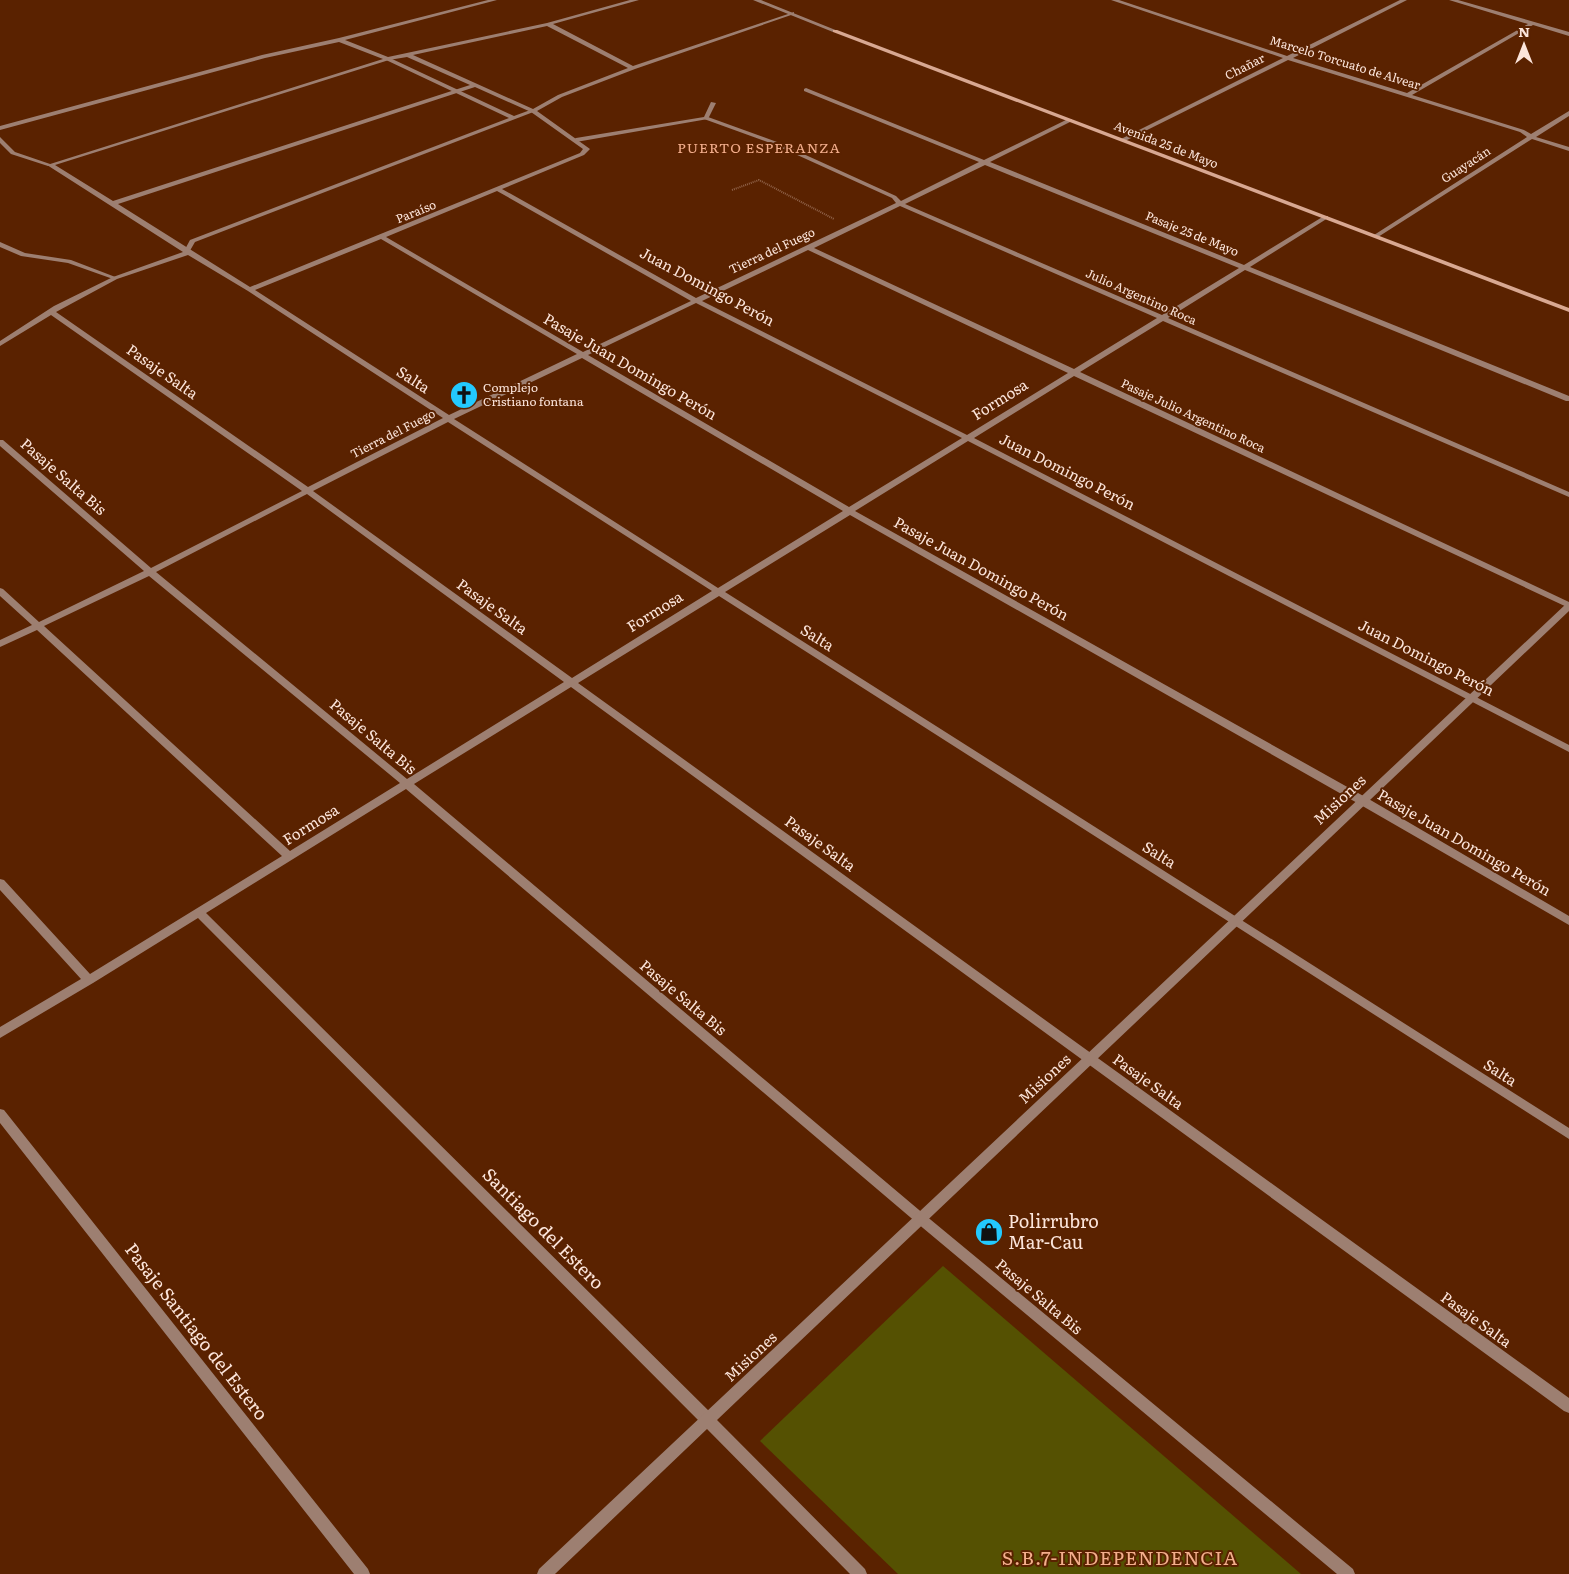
<svg xmlns="http://www.w3.org/2000/svg" width="1569" height="1574" viewBox="0 0 1569 1574" font-family="Literata,serif">
<style>
.green{fill:#555102}
.lines{fill:none;stroke-linecap:round;stroke-linejoin:round}
.path{stroke:#906349;stroke-width:2;stroke-dasharray:1 1;stroke-linecap:butt}
.service{fill:#9d7f71;fill-rule:evenodd}
.minor{fill:#9d7f71;fill-rule:evenodd}
.tertiary{fill:#9d7f71;fill-rule:evenodd}
.secondary{fill:#d8a892;fill-rule:evenodd}
.labels{text-anchor:middle;stroke-width:4;stroke-linejoin:round;paint-order:stroke}
.far-street-label{font-size:12px;fill:#fce5db;stroke:#5a2200}
.far-poi-label{font-size:12px;fill:#fce5db;stroke:#5a2200;text-anchor:start}
.far-neighbourhood-label{font-size:14px;letter-spacing:1px;fill:#f3ae8c;stroke:#5a2200}
.street-label{font-size:15px;fill:#fce5db;stroke:#5a2200}
.near-poi-label{font-size:18px;fill:#fce5db;stroke:#5a2200;text-anchor:start}
.near-street-label{font-size:18px;fill:#fce5db;stroke:#5a2200}
.near-neighbourhood-label{font-size:19px;letter-spacing:1px;fill:#f3ae8c;stroke:#5a2200}
</style>
<rect width="100%" height="100%" fill="#5a2200"/>
<!-- green -->
<path class="green" d="M943,1266L1301,1574H898L760,1441Z"/>
<g class="lines">
<!-- path -->
<path class="path" d="M732,190L759,180L834,219"/>
<!-- service -->
<path class="service" d="M386,58H390L514,116L533,109L536,111L195,242L188,254H184L183,253L190,240L509,118L386,60Z
M711,102L716,103L708,119L576,142L573,140L576,138L704,117Z
M0,137L15,152L53,165L48,166L11,154L0,143Z
M0,242L25,253L71,260L118,278L113,279L68,263L21,256L0,247Z"/>
<!-- minor -->
<path class="minor" d="M488,0H497L345,40L388,57L547,23L630,0H639L553,24L633,66L794,12V14L635,69L562,97L537,111L590,149L584,155L502,189L696,298L896,203L892,198L773,144L704,119V117H708L777,142L896,196L901,201L979,162L804,91V89L806,88L984,160L1068,119H1072V121L990,162L1244,265L1324,216H1328V218L1250,267L1569,396V401H1566L1245,270L1168,318L1569,492V497L1163,321L1080,372L1569,602V608L1074,376L974,438L1569,745V752L968,441L855,511L1367,798L1569,916V925L1359,804L850,515L725,592L1569,1128V1139L719,596L578,683L1569,1398V1413L1564,1411L571,687L414,784L925,1215L1353,1569L1355,1574H1337L917,1223L406,789L206,913L713,1415L715,1420L713,1425L708,1427L703,1425L198,918L93,983L0,1038V1027L81,979L0,890V879L4,880L90,974L282,856L37,630L0,647V640L32,625L0,596V588L3,589L39,622L144,571L0,446V440H3L151,568L302,491L51,315L0,346V341L54,306L113,277L183,252L47,165L383,59L339,42L265,58L0,130V126L262,55L339,38ZM547,26L628,68L558,95L533,109L413,55ZM407,57L470,85L113,201L55,165L389,60ZM475,87L531,112L583,149L580,153L250,287L118,204ZM985,165L1239,268L1162,315L905,204ZM497,191L691,301L583,352L386,237ZM900,206L1157,318L1074,369L814,248ZM381,239L577,354L449,415L255,290ZM808,250L1068,373L967,435L702,301ZM188,255L248,291L443,418L308,487L56,312L117,279ZM696,303L962,438L849,507L588,355ZM582,358L843,511L718,588L454,419ZM448,422L712,591L572,678L313,491ZM307,494L564,682L407,779L156,572ZM149,576L400,783L290,851L44,626Z
M1111,0H1119L1287,56L1400,0H1407L1293,58L1407,93L1528,24L1449,0H1458L1569,32V36L1533,25L1412,95L1524,130L1531,134L1569,111V116L1536,137L1569,147V151L1532,139L1378,237H1374V235L1527,137L1520,132L1288,60L1125,141H1121V139L1283,58Z
M0,1109L4,1110L368,1569L370,1574H354L0,1123Z"/>
<!-- tertiary -->
<path class="tertiary" d="M753,0H761L838,31L833,32Z
M1569,603V611L717,1420L865,1569L867,1574H850L707,1429L555,1574H537L539,1569L1566,604Z"/>
<!-- secondary -->
<path class="secondary" d="M833,30H837L1569,308V312L833,32Z"/>
</g>
<!-- icons -->
<defs>
<symbol id="church-disc" viewBox="-11 -11 22 22"><circle r="9.5" fill="#23c9fe" stroke="#5a2200"/><path d="M-1.2-6h2.4v3.5h3.3v2.4h-3.3V6h-2.4V-.1h-3.3v-2.4h3.3Z" fill="#111"/></symbol>
<symbol id="shop-disc" viewBox="-11 -11 22 22"><circle r="9.5" fill="#23c9fe" stroke="#5a2200"/><path d="M-5-2.5h2.3a2.7 3.5 0 0 1 5.4 0H5L5.5 6h-11ZM-1.5-2.5h3a1.5 2.3 0 0 0-3 0Z" fill="#111"/></symbol>
</defs>
<g fill-rule="evenodd">
<use href="#church-disc" x="448" y="379" width="32" height="32"/>
<use href="#shop-disc" x="973" y="1216" width="32" height="32"/>
</g>
<g class="labels">
<!-- far-street labels -->
<g class="far-street-label">
<text transform="translate(1345 63) rotate(17)" y="4">Marcelo Torcuato de Alvear</text>
<text transform="translate(1245 67) rotate(-27)" y="4">Chañar</text>
<text transform="translate(1166 145) rotate(21)" y="4">Avenida 25 de Mayo</text>
<text transform="translate(1466 165) rotate(-33)" y="4">Guayacán</text>
<text transform="translate(416 212) rotate(-22)" y="4">Paraíso</text>
<text transform="translate(1192 234) rotate(22)" y="4">Pasaje 25 de Mayo</text>
<text transform="translate(772 251) rotate(-25)" y="4">Tierra del Fuego</text>
<text transform="translate(1141 297) rotate(24)" y="4">Julio Argentino Roca</text>
<text transform="translate(1193 416) rotate(25)" y="4">Pasaje Julio Argentino Roca</text>
<text transform="translate(393 434) rotate(-27)" y="4">Tierra del Fuego</text>
</g>
<!-- far-poi labels -->
<g class="far-poi-label">
<text x="483" y="392">Complejo<tspan x="483" dy="14">Cristiano fontana</tspan></text>
</g>
<!-- far-neighbourhood labels -->
<g class="far-neighbourhood-label">
<text x="759" y="153">PUERTO ESPERANZA</text>
</g>
<!-- street labels -->
<g class="street-label">
<text transform="translate(707 287) rotate(28)" y="5">Juan Domingo Perón</text>
<text transform="translate(630 367) rotate(30)" y="5">Pasaje Juan Domingo Perón</text>
<text transform="translate(162 372) rotate(35)" y="5">Pasaje Salta</text>
<text transform="translate(413 380) rotate(33)" y="5">Salta</text>
<text transform="translate(1000 400) rotate(-32)" y="5">Formosa</text>
<text transform="translate(1067 472) rotate(27)" y="5">Juan Domingo Perón</text>
<text transform="translate(63 477) rotate(41)" y="5">Pasaje Salta Bis</text>
<text transform="translate(981 569) rotate(29)" y="5">Pasaje Juan Domingo Perón</text>
<text transform="translate(492 607) rotate(36)" y="5">Pasaje Salta</text>
<text transform="translate(655 612) rotate(-32)" y="5">Formosa</text>
<text transform="translate(817 638) rotate(32)" y="5">Salta</text>
<text transform="translate(1426 658) rotate(27)" y="5">Juan Domingo Perón</text>
<text transform="translate(373 737) rotate(40)" y="5">Pasaje Salta Bis</text>
<text transform="translate(1340 800) rotate(-43)" y="5">Misiones</text>
<text transform="translate(311 825) rotate(-32)" y="5">Formosa</text>
<text transform="translate(1464 843) rotate(30)" y="5">Pasaje Juan Domingo Perón</text>
<text transform="translate(820 844) rotate(36)" y="5">Pasaje Salta</text>
<text transform="translate(1159 855) rotate(32)" y="5">Salta</text>
<text transform="translate(683 998) rotate(40)" y="5">Pasaje Salta Bis</text>
<text transform="translate(1500 1073) rotate(33)" y="5">Salta</text>
<text transform="translate(1045 1079) rotate(-43)" y="5">Misiones</text>
<text transform="translate(1148 1082) rotate(36)" y="5">Pasaje Salta</text>
<text transform="translate(1039 1297) rotate(40)" y="5">Pasaje Salta Bis</text>
<text transform="translate(1476 1320) rotate(36)" y="5">Pasaje Salta</text>
<text transform="translate(751 1357) rotate(-43)" y="5">Misiones</text>
</g>
<!-- near-poi labels -->
<g class="near-poi-label">
<text x="1008" y="1228">Polirrubro<tspan x="1008" dy="21">Mar-Cau</tspan></text>
</g>
<!-- near-street labels -->
<g class="near-street-label">
<text transform="translate(543 1229) rotate(45)" y="6">Santiago del Estero</text>
<text transform="translate(196 1332) rotate(52)" y="6">Pasaje Santiago del Estero</text>
</g>
<!-- near-neighbourhood labels -->
<g class="near-neighbourhood-label">
<text x="1120" y="1565">S.B.7-INDEPENDENCIA</text>
</g>
</g>
<!-- north arrow -->
<g transform="translate(1524 45)" stroke="#5a2200" stroke-width="4" paint-order="stroke">
<path d="M0-4L9 19L0 12L-9 19Z" fill="#fce5db"/>
<text y="-8" font-size="14" font-weight="bold" text-anchor="middle" fill="#fce5db">N</text>
</g>
</svg>
